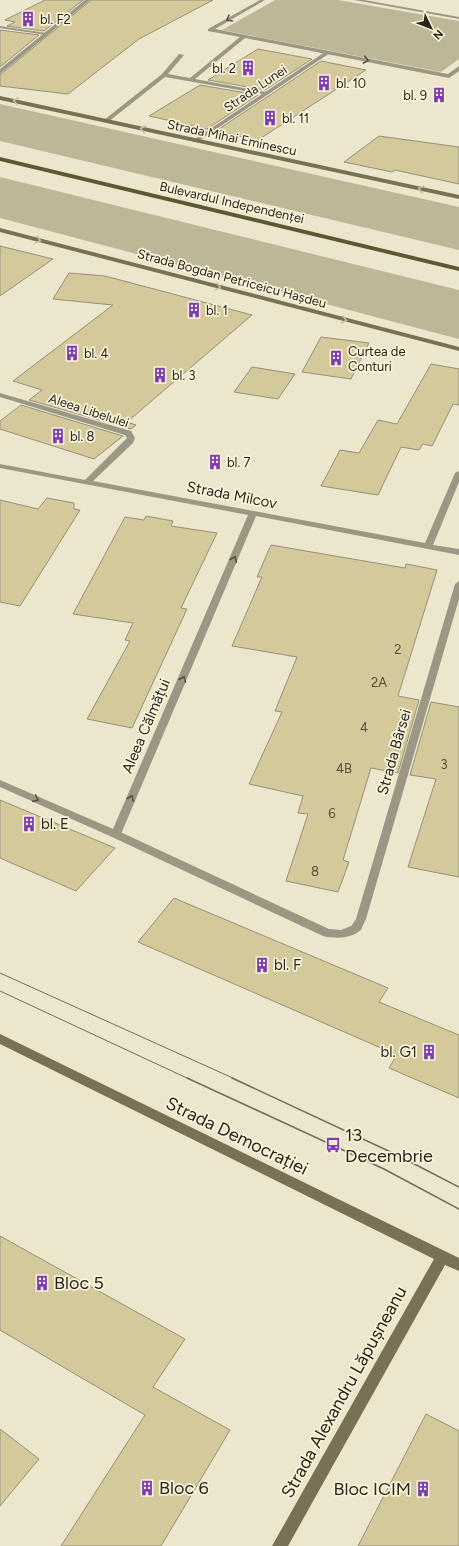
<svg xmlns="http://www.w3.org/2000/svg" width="459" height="1546" viewBox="0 0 459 1546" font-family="Figtree,sans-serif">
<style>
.green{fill:#beb797}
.building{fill:#d4c99b;stroke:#969179}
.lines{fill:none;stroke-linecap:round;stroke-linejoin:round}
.lane{fill:#9b9784;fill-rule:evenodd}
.street{fill:#9b9784;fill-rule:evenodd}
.secondary{fill:#787155;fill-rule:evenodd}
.primary{fill:#5f5734;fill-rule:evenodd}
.tram-far1{stroke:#706c5d;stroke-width:1}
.tram{stroke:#706c5d;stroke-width:1.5}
.oneway{stroke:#575346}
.oneway2{stroke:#c5bfa5}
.labels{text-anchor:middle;stroke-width:3.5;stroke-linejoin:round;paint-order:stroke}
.far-poi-label{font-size:13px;fill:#29261d;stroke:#f9f3da;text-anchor:start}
.far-street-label{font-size:13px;fill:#29261d;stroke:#f9f3da}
.number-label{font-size:13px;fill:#544f3c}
.street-label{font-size:15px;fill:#29261d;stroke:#f9f3da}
.poi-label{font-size:15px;fill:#29261d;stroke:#f9f3da;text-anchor:start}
.near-poi-label{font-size:18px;fill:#29261d;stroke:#f9f3da;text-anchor:start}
.near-street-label{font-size:18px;fill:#29261d;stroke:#f9f3da}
</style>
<rect width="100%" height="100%" fill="#ece6cd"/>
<!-- green -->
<path class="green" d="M275,0H338L459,21V59L441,72L222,30Z
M0,104L459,207V250L0,141Z
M0,177L459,290V339L0,218Z"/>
<!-- building -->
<path class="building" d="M45,0H83L44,31L7,26L15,22L5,20Z
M91,0H213L139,39L68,94L0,86V75Z
M0,30L39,35L0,67Z
M258,49L312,59L265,90L208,80Z
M321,61L366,70L258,140L216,131Z
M200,85L258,95L207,129L149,116Z
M379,136L459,147V184L395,170L392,172L344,162Z
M0,246L53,259L0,296Z
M69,273L105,276L252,315L127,422L136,425L131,429L29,400L42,390L13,381L113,305L53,299Z
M321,337L369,343L351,379L302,372Z
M431,364L459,369V405L453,404L432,446L423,444L419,450L401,447L378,495L321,486L340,450L359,453L378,420L397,424Z
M252,367L295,374L278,399L234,392Z
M21,405L123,436L94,459L0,429V421Z
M47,498L74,503V509L80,510L20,606L0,602V500L38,509Z
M146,516L173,521L171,526L217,533L181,608L187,609L132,728L87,719L130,641L125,640L133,623L73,614L125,517L144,520Z
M271,545L405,568L406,564L437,570L398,696L419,700L398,773L371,768L343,860L349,862L338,892L286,881L308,814L298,813L303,796L249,784L282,712L275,711L297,657L232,646L262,577H257Z
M431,702L459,707V877L408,867L436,779L410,775Z
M0,800L115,848L76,891L0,858Z
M174,898L388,988L379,1002L459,1035V1098L389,1068L397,1055L138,942Z
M0,1236L185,1339L153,1387L230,1430L161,1546H61L145,1415L0,1330Z
M426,1414L459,1431V1546H358Z
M0,1429L39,1459L0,1506Z"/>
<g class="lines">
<!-- lane -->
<path class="lane" d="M260,0H265L215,29L448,74L459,66V71L449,78L245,38L195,79L266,92L268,93V95L165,77L108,122H104V120L162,74L179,54L184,55L168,74L190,78L240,37L208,31V29Z
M354,0H364L459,17V19Z
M0,26L46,33L48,34L46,35L0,28Z
M116,830L329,929L341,930L356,924L360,925L362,928C355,939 334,939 323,936L112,837L111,834L112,831Z"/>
<!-- street -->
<path class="street" d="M85,0H90L0,74V69Z
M325,52L330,53L197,142L192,141Z
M0,393L131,431L135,438L133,443L93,481L425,543L455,473L459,471V482L433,545L459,549V555L256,516L121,834L120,837H112L0,787V780L113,829L248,515L0,468V464L85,480L127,438L125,435L0,397Z
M459,581V599L366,919L360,931H352L350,928L356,919L455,584Z"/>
<!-- secondary -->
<path class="secondary" d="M0,96L459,195V199L0,100Z
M0,228L459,347V351L0,232Z
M0,1034L459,1258V1271L445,1265L288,1546H272L434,1259L0,1044Z"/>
<!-- primary -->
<path class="primary" d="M0,157L459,267V271L0,161Z"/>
<!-- tram-far1 -->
<path class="tram-far1" d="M0,973L235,1079
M0,991L189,1079"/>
<!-- tram -->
<path class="tram" d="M187,1078L384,1169L459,1209
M232,1078L395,1154L459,1187"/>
</g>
<!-- one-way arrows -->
<defs><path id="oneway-chevron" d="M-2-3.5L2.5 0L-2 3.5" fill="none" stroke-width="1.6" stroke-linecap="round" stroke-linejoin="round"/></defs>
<g class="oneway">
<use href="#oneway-chevron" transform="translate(229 19) rotate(150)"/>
<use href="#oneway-chevron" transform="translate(366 60) rotate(11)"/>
<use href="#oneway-chevron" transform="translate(234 559) rotate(-67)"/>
<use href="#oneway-chevron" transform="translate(183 679) rotate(-67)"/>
<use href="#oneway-chevron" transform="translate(131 798) rotate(-67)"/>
<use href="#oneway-chevron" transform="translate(36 799) rotate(24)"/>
</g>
<g class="oneway2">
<use href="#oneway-chevron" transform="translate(16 101) rotate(-168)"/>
<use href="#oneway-chevron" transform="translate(143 129) rotate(-167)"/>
<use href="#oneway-chevron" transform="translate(421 189) rotate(-168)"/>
<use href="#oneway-chevron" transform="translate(38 240) rotate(15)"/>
<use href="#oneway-chevron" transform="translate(218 287) rotate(15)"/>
<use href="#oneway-chevron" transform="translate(344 320) rotate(14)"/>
</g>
<!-- icons -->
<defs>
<symbol id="building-bare" viewBox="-9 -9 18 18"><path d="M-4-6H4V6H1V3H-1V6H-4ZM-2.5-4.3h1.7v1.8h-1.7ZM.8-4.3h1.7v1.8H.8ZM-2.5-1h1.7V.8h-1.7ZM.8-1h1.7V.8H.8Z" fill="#7e3db1" stroke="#f9f3da" stroke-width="2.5" paint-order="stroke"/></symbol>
<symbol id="bus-bare" viewBox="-9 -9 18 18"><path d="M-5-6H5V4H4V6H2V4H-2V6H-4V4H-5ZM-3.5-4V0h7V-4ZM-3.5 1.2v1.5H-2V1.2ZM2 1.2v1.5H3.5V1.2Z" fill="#7e3db1" stroke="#f9f3da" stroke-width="2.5" paint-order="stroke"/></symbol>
</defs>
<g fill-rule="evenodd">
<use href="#building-bare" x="17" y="8" width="22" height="22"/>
<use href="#building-bare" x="237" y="57" width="22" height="22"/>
<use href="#building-bare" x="313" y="72" width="22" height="22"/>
<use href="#building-bare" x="428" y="84" width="22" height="22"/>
<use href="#building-bare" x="259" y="107" width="22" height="22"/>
<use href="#building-bare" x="183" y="299" width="22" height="22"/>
<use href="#building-bare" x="61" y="342" width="22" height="22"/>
<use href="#building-bare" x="325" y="347" width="22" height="22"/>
<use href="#building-bare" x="149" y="364" width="22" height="22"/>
<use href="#building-bare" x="47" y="425" width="22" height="22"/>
<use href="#building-bare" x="204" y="451" width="22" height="22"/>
<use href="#building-bare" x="18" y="813" width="22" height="22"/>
<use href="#building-bare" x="251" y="954" width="22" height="22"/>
<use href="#building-bare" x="418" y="1041" width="22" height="22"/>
<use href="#bus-bare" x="322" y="1134" width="22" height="22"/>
<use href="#building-bare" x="31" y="1272" width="22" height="22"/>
<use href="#building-bare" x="136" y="1477" width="22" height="22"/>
<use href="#building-bare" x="412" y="1478" width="22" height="22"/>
</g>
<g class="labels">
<!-- far-poi labels -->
<g class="far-poi-label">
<text x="40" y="24">bl. F2</text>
<text x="236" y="73" text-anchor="end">bl. 2</text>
<text x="336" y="88">bl. 10</text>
<text x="427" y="100" text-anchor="end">bl. 9</text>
<text x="282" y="123">bl. 11</text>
<text x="206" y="315">bl. 1</text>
<text x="348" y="356">Curtea de<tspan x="348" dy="15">Conturi</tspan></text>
<text x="84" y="358">bl. 4</text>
<text x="172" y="380">bl. 3</text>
<text x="70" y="441">bl. 8</text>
<text x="227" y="467">bl. 7</text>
</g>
<!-- far-street labels -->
<g class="far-street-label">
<text transform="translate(255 88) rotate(-34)" y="5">Strada Lunei</text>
<text transform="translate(232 137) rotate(12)" y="5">Strada Mihai Eminescu</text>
<text transform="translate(232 202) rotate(13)" y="5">Bulevardul Independenței</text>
<text transform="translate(232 278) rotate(15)" y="5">Strada Bogdan Petriceicu Hașdeu</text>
<text transform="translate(89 410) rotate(18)" y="5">Aleea Libelulei</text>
</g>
<!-- number labels -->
<g class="number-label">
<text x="398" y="654">2</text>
<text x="379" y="687">2A</text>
<text x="364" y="732">4</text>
<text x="444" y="769">3</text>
<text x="344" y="773">4B</text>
<text x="332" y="818">6</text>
<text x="315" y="876">8</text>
</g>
<!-- street labels -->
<g class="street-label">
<text transform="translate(232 495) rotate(11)" y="5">Strada Milcov</text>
<text transform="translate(146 726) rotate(-67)" y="5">Aleea Călmățui</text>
<text transform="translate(394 752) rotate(-74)" y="5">Strada Bârsei</text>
</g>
<!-- poi labels -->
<g class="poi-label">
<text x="41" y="829">bl. E</text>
<text x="274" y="970">bl. F</text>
<text x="417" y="1057" text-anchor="end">bl. G1</text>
</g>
<!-- near-poi labels -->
<g class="near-poi-label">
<text x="345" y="1141">13<tspan x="345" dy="21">Decembrie</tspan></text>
<text x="54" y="1289">Bloc 5</text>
<text x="159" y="1494">Bloc 6</text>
<text x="411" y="1495" text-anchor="end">Bloc ICIM</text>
</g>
<!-- near-street labels -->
<g class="near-street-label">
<text transform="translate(237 1136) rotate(26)" y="6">Strada Democrației</text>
<text transform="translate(344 1392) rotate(-61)" y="6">Strada Alexandru Lăpușneanu</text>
</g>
</g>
<!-- north arrow -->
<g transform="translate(431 28) rotate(133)" stroke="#f9f3da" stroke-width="3" paint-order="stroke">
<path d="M0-3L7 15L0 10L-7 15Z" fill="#29261d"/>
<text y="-6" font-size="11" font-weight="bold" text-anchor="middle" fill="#29261d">N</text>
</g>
</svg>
